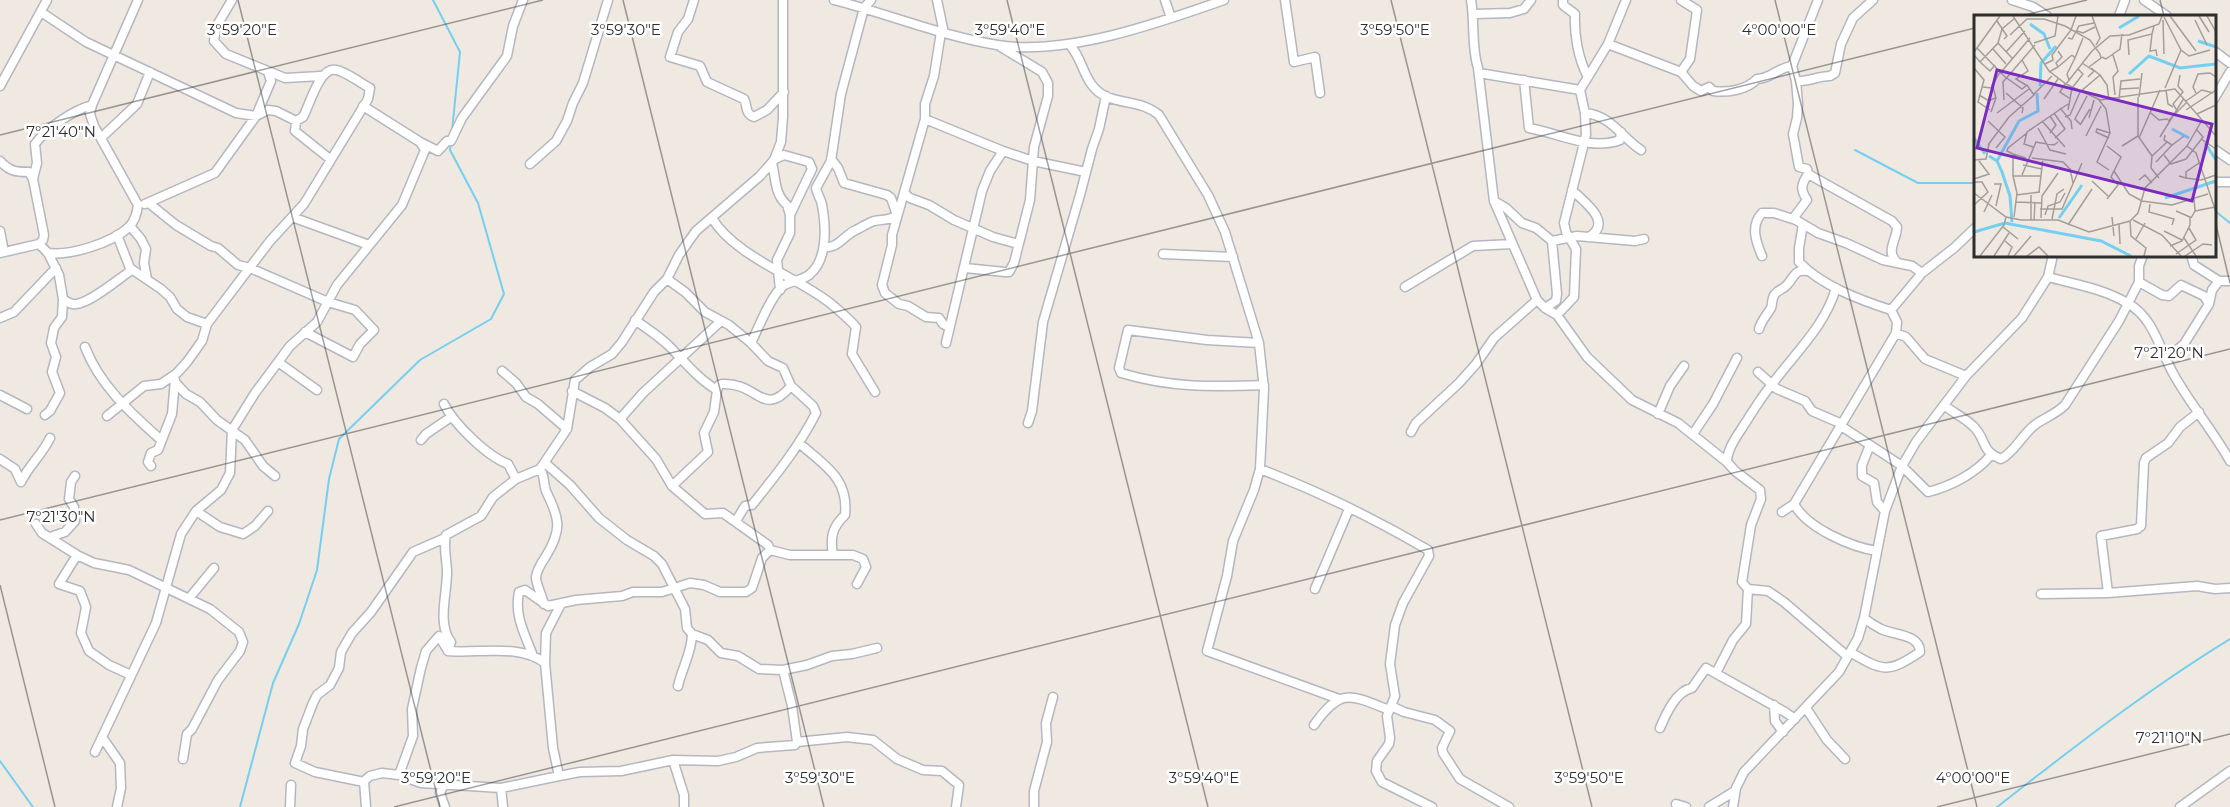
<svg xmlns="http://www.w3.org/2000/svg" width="2230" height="807" viewBox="0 0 2230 807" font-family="Montserrat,sans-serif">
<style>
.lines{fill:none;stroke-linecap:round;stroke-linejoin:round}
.stream{stroke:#75cff0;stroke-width:2}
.minor-casing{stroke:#b4b7c1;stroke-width:11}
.minor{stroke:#fff;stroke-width:8}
.ticks{fill:none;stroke:#2e2e2e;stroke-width:1.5;stroke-opacity:0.45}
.inset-river{fill:none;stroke:#75cff0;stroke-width:3}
.inset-road{fill:none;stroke:#a29e99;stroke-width:1.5}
.view{fill:#7b2cbf;fill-opacity:0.15;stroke:#7b2cbf;stroke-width:3}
.inset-edge{fill:none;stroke:#2e2e2e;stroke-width:3}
.ticks-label{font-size:15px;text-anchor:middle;fill:#2e2e2e;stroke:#fff;stroke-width:5;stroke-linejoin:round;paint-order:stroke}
</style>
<rect width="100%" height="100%" fill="#efe9e1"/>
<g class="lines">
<!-- stream -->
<path class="stream" d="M433,0L460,52L452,131
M1855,150L1918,183H1975
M2214,210L2230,223
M0,761L33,807
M240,807L273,683L299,624L317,570L329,479L339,439L420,360L491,319L504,294L478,203L450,150L451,142
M1997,807C2073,748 2148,689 2230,639"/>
<defs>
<path id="minor" d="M232,0L216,27L214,41L226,54L285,78L321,76
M694,0L688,19L678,32L670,57L700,66L707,82L744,99C748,106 744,113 754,117L767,110L784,92
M834,0C888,14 942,36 997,45C1066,56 1159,23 1224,0
M937,0L944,33
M1165,0L1171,18
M1285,0L1294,62L1315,57L1320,93
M1471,0C1475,22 1471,46 1478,68L1494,201L1537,300L1545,308L1557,315L1587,357L1632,400L1678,423L1727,462
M1563,0V5L1575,14C1574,34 1578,59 1588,77
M1681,0L1697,10L1690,59L1681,72
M2012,0L2033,7L2047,16
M2144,0L2167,16
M41,12L86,42L236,113L256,116L268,110L276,111L296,121L303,117C310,104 320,66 336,70C345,71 362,84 370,88L368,99L304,204L270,241L207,324L202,341L187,362L177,373L161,384L144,386L107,416
M1474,14L1510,13L1524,9L1531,0
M2119,16L2125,0
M941,32L934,76L925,104V119L892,235V245L882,285L885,293L899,304L908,306L926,317L939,318L943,324L949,327
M1608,44L1681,72L1693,86L1701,91L1709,87L1713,91C1727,93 1747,90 1757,79C1771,79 1777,68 1792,66
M1070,45C1085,62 1083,86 1107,97C1125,104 1144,102 1159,115L1208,195L1225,232L1259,343L1264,389L1260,469L1254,490L1233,541L1227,576L1207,651L1339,699
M2214,51L2230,63
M1479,73L1580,90
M1524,80L1529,128C1558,133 1591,151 1620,140L1621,132
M1796,81C1808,82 1818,76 1830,76L1835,73L1841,44L1853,18L1873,0
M0,86L47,0
M2214,99L2230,72
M1585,113C1612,116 1620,136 1641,150
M925,119L1003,151L1033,161L1086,172
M296,121L295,131L330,159
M101,138L137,104L150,72
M420,142L438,151L447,141H451L462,118L507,56L513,26L523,0
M2214,149L2230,160
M775,159L784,155L809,162L812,169L790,215
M0,161C9,171 15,172 29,172L33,179L44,235L43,240L39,244L0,253
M772,163C776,178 774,194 787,205L790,215V233L777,260L780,290
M530,164L556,141L567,121L573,103L583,83L608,0
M1808,174L1892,221L1897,227C1897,240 1885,251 1897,262
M33,179L37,163L35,144C46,129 73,110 92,105
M2214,182H2230
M1572,190C1583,201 1614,222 1589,237
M904,193L910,198L929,205L954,220L993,237L1018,244
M1494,201L1506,208L1522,223L1536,228L1552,241L1557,294L1556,301L1545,308
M145,204L215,173L256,116L271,81L268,72
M150,204L176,225L211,246L218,248L238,265L250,268L328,302L355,310L374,330L360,344L353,357L305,332
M292,217L369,245
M712,218C731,251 785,273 817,294C829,301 847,317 856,327L852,354L875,392
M1796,220L1795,216L1807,200C1800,189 1801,185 1808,174L1807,169L1799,167L1793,134L1797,118L1798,104L1796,81L1792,66L1818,0
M1803,224L1799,248V262C1822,286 1860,300 1891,310L1922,273L1954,248L1975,228
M130,226L141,239L146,249L144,263L147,279
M0,231L4,252
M117,235L130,268L161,289L170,297L177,309L187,317L207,324
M1552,241L1577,236L1635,241L1644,239
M39,244L48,253L59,275L63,299L62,317L54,328L51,343L56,357L52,372L60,393L50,411L45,415
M824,247C838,249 844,235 856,230C862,227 868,223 874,221C882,219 890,221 897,215L891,198L887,195L844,183L838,168L831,159
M48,253C70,256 112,243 129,227C135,221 137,213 138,205L94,126L90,114L92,105L138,0
M1163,254L1233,257
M2191,255L2194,265L2219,281
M1762,256C1756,242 1750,226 1762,213H1774L1796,220L1818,233L1846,243L1883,260L1912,266L1922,273
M965,268L1005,272H1009L1014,263L1030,200L1034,147L1048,96V83L1042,72L1001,47
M2048,277C2074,284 2104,289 2127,303C2154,317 2160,351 2174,375C2191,405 2213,431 2230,461
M667,279L685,292L705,312L729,325L751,343L768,361L783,368L791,386L813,406L816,413C799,447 775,476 752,505L745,506L736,521
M2139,282L2162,295L2169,296L2181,285L2204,296L2209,304L2184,344L2166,359
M1405,287L1473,246L1512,244
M1836,288C1825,326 1796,352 1773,383C1762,396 1753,411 1744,425C1737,436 1727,449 1727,462L1735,471L1760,490L1761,499L1751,525L1742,582L1748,589L1768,591L1784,602L1847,656
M63,299C67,302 71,305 76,304C90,303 117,280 129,272L130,268
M2209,304L2212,290L2219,281H2230
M1557,315L1574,297L1576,249L1566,232L1564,223L1586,135L1585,113L1580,90L1608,44L1626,0
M0,318L14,312L56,268
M635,320C646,328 659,336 669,346C684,361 698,379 717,390L714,412L704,433L708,452L672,486
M1759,329C1761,321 1767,315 1771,308C1773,303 1771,299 1775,294C1778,290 1783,289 1786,286C1795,277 1794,269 1807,271
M1896,333L1906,337L1925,359L1966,376
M751,343C758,329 771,295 783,286C790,281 801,281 809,275C828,260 826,227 822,205C821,199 817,194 816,188L831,161L841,94L864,8L871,0
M946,343L982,191L990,171L1003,151
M1259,343L1207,340L1128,330L1119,368L1121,373C1171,388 1212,387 1264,385
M85,347C100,386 131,413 161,440
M278,362L317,390
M502,371L516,383L526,397L538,404L567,429
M1758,372L1777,389L1805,401L1812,411L1842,424
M174,381L186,394L200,402L217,420L245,440L263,466L275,476
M717,390L719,385L722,384C758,382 763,419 791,386
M572,391L605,408L620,419L656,459L672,486L705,514L723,513L768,545L770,550L790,555H853L863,559L866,567L857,584
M0,395L27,409
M444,404C454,424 487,456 508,464L516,479
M1945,406C1954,413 1965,418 1973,426C1987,439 1980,451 2001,459C2016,451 2022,434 2036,424C2046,417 2056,414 2065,405L2119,321L2139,282V266L2143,255
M1658,414L1670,386L1684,366
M620,419L643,393L721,321
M1028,423L1032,411L1043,322L1080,195L1092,149L1099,129L1106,96
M1841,426L1902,466L1928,492C1952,486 1976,473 1991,455
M1411,432L1416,423L1459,383L1476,364L1494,338L1537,300
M1693,434L1713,404L1737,358
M421,440L426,434L451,417
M799,443C824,465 849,478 845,515C832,527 830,538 833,555
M1870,445L1862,465V476L1874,483L1877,502L1885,511
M0,459L15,469L21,482
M545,463L570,485L599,518L627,540L654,556L662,564L685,609L687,628L692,634L708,640L721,653L738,656L759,669L783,670L807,665L832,656L852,654L877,648
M151,466L148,462L151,453L158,450L172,414L175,380
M540,469C545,475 543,483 546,491C559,519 563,528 546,556C542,562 537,569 536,577C536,585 542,595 544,604
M1260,469C1318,491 1375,519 1428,550L1429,556L1403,603L1395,625L1390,664L1395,696L1387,716L1390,738L1389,744L1377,761L1376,771L1382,782L1432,807
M21,482C29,465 42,455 50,438
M1794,504C1807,528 1851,547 1877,551
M196,511L220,527L243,534L255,526L268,511
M1782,512L1794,504L1896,333L1897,322L1891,310
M36,524L42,533L77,555L94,563L129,570L210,609L239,632L243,642L240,651L218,680L192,729L187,734L183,759
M50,537L65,532L75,521L74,507L69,499L71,482L75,476
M77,555L59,584L80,591L86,607L81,633L89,651L109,665L131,675
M1315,589L1349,509
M2108,593L2197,586L2215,589L2230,588
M2041,594L2108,593L2101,536L2137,529L2141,526L2144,463L2146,458L2168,443L2180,427L2199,412
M191,600V596L214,568
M1850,652C1883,671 1887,674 1920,652C1920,634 1894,635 1881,629C1875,626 1869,622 1864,618
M533,656C525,634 514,616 519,592L525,590L548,606L576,600L622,596L633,592H662L690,583L704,585L720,592H746L752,588L762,558L770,550
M545,663C519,643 478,654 448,651L451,642C437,625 447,593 447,573C447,560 443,548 446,535L481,516L493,497L516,479L540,469L567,429L575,380L590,367L612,354L622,342L654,292L667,279L679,255L696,231L760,176L774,160L781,142L783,117V0
M783,670L792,706L797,742
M1716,673L1733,640L1746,624L1748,589
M678,686C682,668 692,652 692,634
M1774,705L1775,721L1783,732
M1391,706L1404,712L1435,720L1450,731L1442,748L1443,753L1460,779L1509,807
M1806,708L1827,740L1845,759
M1314,725C1341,687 1351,695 1389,710
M1660,728C1666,714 1676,691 1692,688L1706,668L1785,712L1795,719
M102,737L120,763L121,788L117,807
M95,752L156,623L181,534L196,511L221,490L230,473L232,430L255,393L290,346L317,322L337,285L402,205L425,150L420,142L363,106
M673,760L684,795V807
M399,775L413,736L412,709L421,668L426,651L439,636L448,651
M559,776L580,772L621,771L673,760L718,761L736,757L757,748L795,745L797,742L847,737L873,740L897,759L923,770L942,771L959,785L956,807
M364,782L315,772L295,763L301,746L303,729L313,703L317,695L330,685L339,668L341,652L352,633L371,612L413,552L445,538
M444,784L440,793L445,807
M1676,804L1686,807
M290,807L291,785
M366,807L364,781L370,776L382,773L399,775L421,783L501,788
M503,807L501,788L559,776L553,748L545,663L546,633L561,604
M1034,807V791L1047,742L1046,723L1053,697
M1709,807L1735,791
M1733,807L1736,788L1744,772L1839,672L1858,638L1864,618L1885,511L1902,466L1916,442L1966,376L2022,318L2048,277L2053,255
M2180,807L2230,771"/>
</defs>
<!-- minor casing -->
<use href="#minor" class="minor-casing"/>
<!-- minor -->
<use href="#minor" class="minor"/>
</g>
<!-- ticks -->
<path class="ticks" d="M238,0L440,807M623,0L824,807M1007,0L1208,807M1391,0L1592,807M1775,0L1977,807M2160,0L2164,16M2021,16L2087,0M0,135L543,0M2214,216L2230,283M0,520L1975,28M0,585L55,807M394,807L2230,349M1937,807L2230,734"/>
<!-- overview -->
<g transform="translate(1974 15)">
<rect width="242" height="242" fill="#efe9e1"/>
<path class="inset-river" d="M56,9L70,19L76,34M145,13L165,1M224,26L242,32M155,59L175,41L206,53L242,49M66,71L67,48L82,31M198,114L215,123M0,123L11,139M231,128L242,145M15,141L23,146L28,157L36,181L38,207M23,146L45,106L64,96L63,78M191,183L242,166M85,203L108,170M0,217L31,208L127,226L157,241"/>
<path class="inset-road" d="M39,1L75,56L92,69L126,85L201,74L242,121M118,1L126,23L122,30M196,1L222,36M225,1L235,17M233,1L242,17M190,2L207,35L215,41L236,35M189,5L190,39M221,5L233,30M23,6L33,21L30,24M103,16L109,18L121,12M178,19L176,36L182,35L183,41M36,20L53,4H70L91,11L116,25L126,39L127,43L115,52M94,23L98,24L105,11L120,8M24,28L38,43M60,28L81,21L84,1M3,33L30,61L48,74L53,70L60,80L35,102L14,130M19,34L32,49M0,37L26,1M32,37L51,16M0,40L6,47L24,28L28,14L41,3M139,40L144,56L139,62L141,80M155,40L154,25L178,19L180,11M128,42L132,44L146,34L148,19M101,43L109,23M48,45L54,56L42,64L52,70M6,47L16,56L21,50M108,48L120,56L114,62M71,49L79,45L78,40L97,15L102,1M84,52L98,40M0,53L10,65L4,87L16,95M28,56L56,23M75,57L84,52L82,48L88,42L84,36M126,60L133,70L135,85M95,65L93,59L101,43L98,40M91,69L86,77L95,83M92,69L118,36L136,21L155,20L185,9L188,1M9,72L17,73L26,57M191,73L207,35M146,74L165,73M192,75L194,89L199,92M32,78L49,93L48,98M222,78L219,72L224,59L236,58L242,62M60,79L78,61M5,80L15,86L21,83M164,82V121L178,141M165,82L168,58M70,84L84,64M145,84L147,66L166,64M30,85L29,67L61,30M125,85L132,94L136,118L123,147L135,155M212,86L228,75L239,78M86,93L97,106L98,114M202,94L199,89L209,77L204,71L206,60M94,95L98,73L109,59L104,54M212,95L242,75M17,97L22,83L18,69M23,98L55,74M80,98L91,114L81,123M177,98L185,105L194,104M223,99L242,90M91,102L96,100L106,77L126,60L117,53M115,103L120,85M14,106L31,122L22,133M68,106L91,132M194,106L213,87M106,109L101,104L113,81M106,110L116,94M64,113L76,135L92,139M76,118L82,110L76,101M191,120L190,125L198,130L210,121M112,121L127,91M186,122L210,83M135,123L122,117L123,114L136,118M165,123L186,75M227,124L242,134M61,127L80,130L84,127M148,131L164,121M213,131L222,138L242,197M59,132L50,129L53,117L94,89M39,139L33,136L34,133L53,118M190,140L197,149L212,144L229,122L222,114M58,143L89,147L96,154L99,168M0,145L12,144L15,129M182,147L198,130M49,150L68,154M140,156L155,179L168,186M48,160L62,127M39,161V139L52,143M205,161L212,163V157L225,148M185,163L177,153L178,141L193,127M212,163L227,165L242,160M0,164L15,159L5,146M165,165L171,160L178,168M118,166L134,181M0,167H8L14,177L0,190M20,169H27L22,191M65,177L69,144M0,178L32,202L47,205H84L115,217L156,206L164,198L171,173L213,131L228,105M42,180L66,177M133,184L144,170L137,162L147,142L133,131M168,186L198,190L234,179M42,187L67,188M176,189L175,197L200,204L198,210M66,194H88L108,148M221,196L241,192M10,197L18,180M71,200L74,191L86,187L91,178M40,202L43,178L39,161H67M138,202L140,221M67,203L68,181L84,158M217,203L221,196L220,183M78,204L83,179L90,174M57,205V180M60,205L61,187M159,205L188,220L207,241M156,206L157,221L172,233L170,241M145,209L146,229M94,210L118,174M29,212L44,224M190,216L208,225M210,223L222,241M162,224L171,208M31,226L38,232L34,241M196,231L208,226L216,210V202L202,196M202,239L222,225L215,213M6,241L30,210L32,202M20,241L35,218M40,241L57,221M53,241L65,232L74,241M211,241L229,229L238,230"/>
<path class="view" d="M23,55L238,109L218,186L3,133Z"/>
<rect width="242" height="242" class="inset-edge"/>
</g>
<g class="ticks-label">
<text x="1395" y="35">3°59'50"E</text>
<text x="242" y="35">3°59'20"E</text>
<text x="626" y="35">3°59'30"E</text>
<text x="1010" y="35">3°59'40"E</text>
<text x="1779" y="35">4°00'00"E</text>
<text x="61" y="137">7°21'40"N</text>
<text x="2169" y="358">7°21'20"N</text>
<text x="61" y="522">7°21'30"N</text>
<text x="2169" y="743">7°21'10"N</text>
<text x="436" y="783">3°59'20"E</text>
<text x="820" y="783">3°59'30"E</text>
<text x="1204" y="783">3°59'40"E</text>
<text x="1589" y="783">3°59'50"E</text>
<text x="1973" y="783">4°00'00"E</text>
</g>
</svg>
